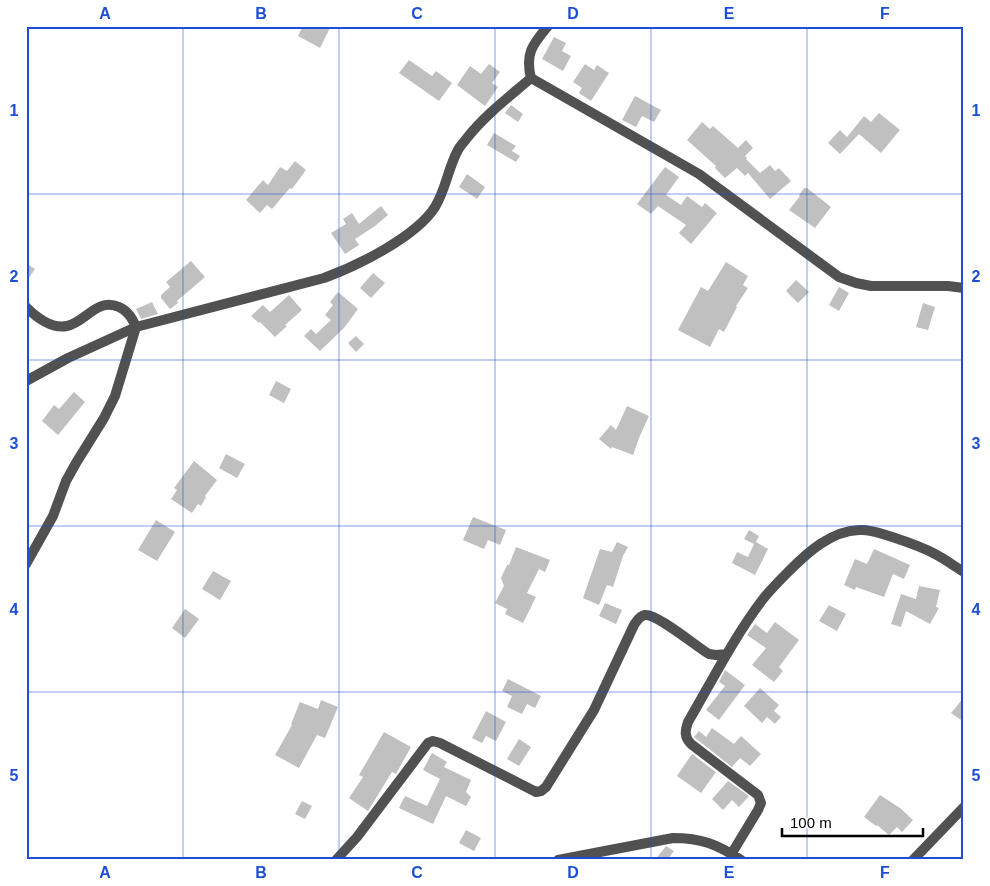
<svg xmlns="http://www.w3.org/2000/svg" width="990" height="886" viewBox="0 0 990 886" font-family="Helvetica,sans-serif">
<style>
.building{fill:#c0c0c0}
.lines{fill:none;stroke-linecap:round;stroke-linejoin:round}
.minor{stroke:#515151;stroke-width:10}
.grid{fill:none;stroke:#1d4ed8;stroke-width:1;stroke-opacity:0.55}
.neatline{fill:none;stroke:#1d4ed8;stroke-width:2}
.grid-label{font-size:16px;text-anchor:middle;font-weight:bold;fill:#1d4ed8}
</style>
<rect width="100%" height="100%" fill="#fff"/>
<!-- building -->
<path class="building" d="M303,26H331L320,48L298,36Z
M554,37L566,43L562,51L571,56L563,71L542,59Z
M409,60L432,76L436,71L452,83L439,101L399,73Z
M489,64L500,72L492,83L498,87L485,106L457,85L470,66L481,74Z
M585,64L594,70L597,65L609,73L591,101L579,93L582,88L573,82Z
M635,96L661,110L654,122L642,116L636,127L622,120Z
M511,105L523,114L518,122L505,113Z
M879,113L900,130L881,153L859,134L840,154L828,143L840,130L847,137L864,116L871,122Z
M702,122L710,129L713,126L738,148L746,140L753,148L745,156L747,158L746,159L760,173L770,165L775,171L779,168L791,181L770,199L748,173L745,176L737,168L725,178L715,168L716,166L687,140Z
M494,133L516,146L512,151L520,156L516,162L487,145Z
M295,161L306,170L292,189L290,188L272,209L267,205L260,213L246,200L263,180L268,185L280,167L287,171Z
M665,167L679,177L666,195L681,205L687,196L702,207L705,203L717,213L691,244L679,233L686,225L658,206L651,214L637,204Z
M467,174L485,187L477,199L459,187Z
M804,188H807L831,207L815,228L789,210L800,196L799,195Z
M381,206L388,215L375,226L355,239L359,245L345,254L331,233L346,224L343,219L352,213L359,224Z
M191,261L205,277L177,301L178,303L170,309L161,298V295L170,287L166,282Z
M726,262L748,276L743,285L748,288L736,306L737,307L724,332L719,329L710,347L678,330L701,287L708,291Z
M26,263L35,269L26,282Z
M373,273L385,283L371,298L360,288Z
M796,280L809,292L798,303L786,291Z
M839,287L849,293L839,311L829,305Z
M338,292L358,309L344,328L320,351L304,336L311,329L316,334L331,320L325,315L333,305L330,302Z
M289,295L302,310L285,325L287,326L275,337L260,322L259,323L251,316L263,305L270,312Z
M152,302L158,314L141,319L136,309Z
M923,303L935,307L928,330L916,327Z
M356,336L364,344L356,352L348,343Z
M276,381L291,389L284,403L269,395Z
M74,392L85,402L58,435L42,421L54,405L59,409Z
M627,406L649,416L639,438L633,455L612,447L611,449L599,439L611,425L616,430Z
M226,454L245,464L237,478L219,468Z
M194,461L217,480L205,496L206,497L201,506L198,504L192,513L171,499L177,490L174,488Z
M473,517L506,530L500,545L488,540L484,549L463,540Z
M156,520L175,532L157,561L138,550Z
M749,530L759,536L756,542L768,549L755,575L732,563L737,552L748,557L754,544L744,539Z
M617,542L628,547L623,556L613,587L607,585L599,605L583,598L600,549L612,552Z
M516,547L550,560L545,572L539,569L527,593L536,597L523,623L505,614L507,609L495,603L504,586L501,578L507,565H509Z
M874,549L910,565L904,579L893,574L884,597L856,587L855,590L844,585L855,559L867,564Z
M213,571L231,581L220,600L202,589Z
M919,586L940,590L936,607L939,608L930,624L906,611L901,627L891,624L901,594L916,599Z
M605,603L622,610L616,624L599,616Z
M829,605L846,614L837,631L819,621Z
M185,609L199,619L185,638L172,628Z
M775,622L799,640L779,667L783,671L774,682L752,665L766,648L747,635L755,624L767,633Z
M725,670L745,685L719,720L706,710L725,686L719,682Z
M508,679L541,696L535,708L527,704L522,714L507,707L512,696L502,691Z
M760,688L779,705L774,711L781,717L775,724L767,717L762,723L744,706Z
M964,697V722L951,713Z
M321,700L338,707L325,738L317,735L299,768L275,755L292,725L291,724L300,702L318,709Z
M486,711L506,722L496,741L486,736L482,743L472,738Z
M712,728L734,744L741,736L761,754L750,766L740,758L732,767L694,737L699,731L706,737Z
M384,732L411,747L396,774L392,772L368,811L349,798L363,777L359,775Z
M519,739L531,747L519,766L507,759Z
M432,753L447,762L444,767L471,780L466,792L471,797L466,806L446,796L433,824L399,808L405,796L427,806L440,779L423,770Z
M692,754L716,772L701,793L677,776Z
M728,781L749,796L739,807L732,800L723,810L712,799Z
M880,795L900,808L913,820L902,832L897,827L889,835L877,825L876,826L864,817Z
M302,801L312,806L305,819L295,814Z
M466,830L481,838L474,851L459,843Z
M666,846L674,851L667,860H655Z"/>
<g class="lines">
<!-- minor -->
<path class="minor" d="M531,78C525,54 532,45 548,26
M26,307C36,317 52,329 67,326C86,322 97,297 119,307C128,311 132,318 136,327L115,396L104,418L76,463L66,481L53,516L26,564
M26,381L68,358L136,327L324,278C357,266 416,237 435,207C446,189 448,168 458,150C460,146 464,142 467,138C485,115 509,97 531,78L699,174L839,277L856,283L871,286H948L964,288
M732,853L758,810L761,803L758,795L691,744C684,737 685,731 688,722C712,681 734,637 763,599C771,589 780,580 789,571C808,552 831,531 859,530C870,529 879,533 889,536C904,541 920,546 935,554C945,559 954,566 964,572
M336,860L357,837L428,743L433,741L440,743L536,792L541,791L546,787L594,710L634,625C637,621 639,616 645,615C656,613 697,647 709,654L716,655L727,654
M558,860L673,838C701,838 717,844 741,860
M913,860L964,807"/>
</g>
<!-- grid -->
<path class="grid" d="M183,26V860M339,26V860M495,26V860M651,26V860M807,26V860M26,194H964M26,360H964M26,526H964M26,692H964"/>
<!-- border -->
<rect width="990" height="886" fill="none" stroke="#ffffff" stroke-width="55"/>
<!-- scale -->
<path d="M782 828v8h141v-8" fill="none" stroke="#000000" stroke-width="2.5"/>
<text x="790" y="828" font-size="15" fill="#000000" stroke="#ffffff" stroke-width="4" paint-order="stroke">100 m</text>
<rect x="28" y="28" width="934" height="830" class="neatline"/>
<g class="grid-label">
<text x="105" y="19">A</text>
<text x="261" y="19">B</text>
<text x="417" y="19">C</text>
<text x="573" y="19">D</text>
<text x="729" y="19">E</text>
<text x="885" y="19">F</text>
<text x="14" y="116">1</text>
<text x="976" y="116">1</text>
<text x="14" y="282">2</text>
<text x="976" y="282">2</text>
<text x="14" y="449">3</text>
<text x="976" y="449">3</text>
<text x="14" y="615">4</text>
<text x="976" y="615">4</text>
<text x="14" y="781">5</text>
<text x="976" y="781">5</text>
<text x="105" y="878">A</text>
<text x="261" y="878">B</text>
<text x="417" y="878">C</text>
<text x="573" y="878">D</text>
<text x="729" y="878">E</text>
<text x="885" y="878">F</text>
</g>
</svg>
